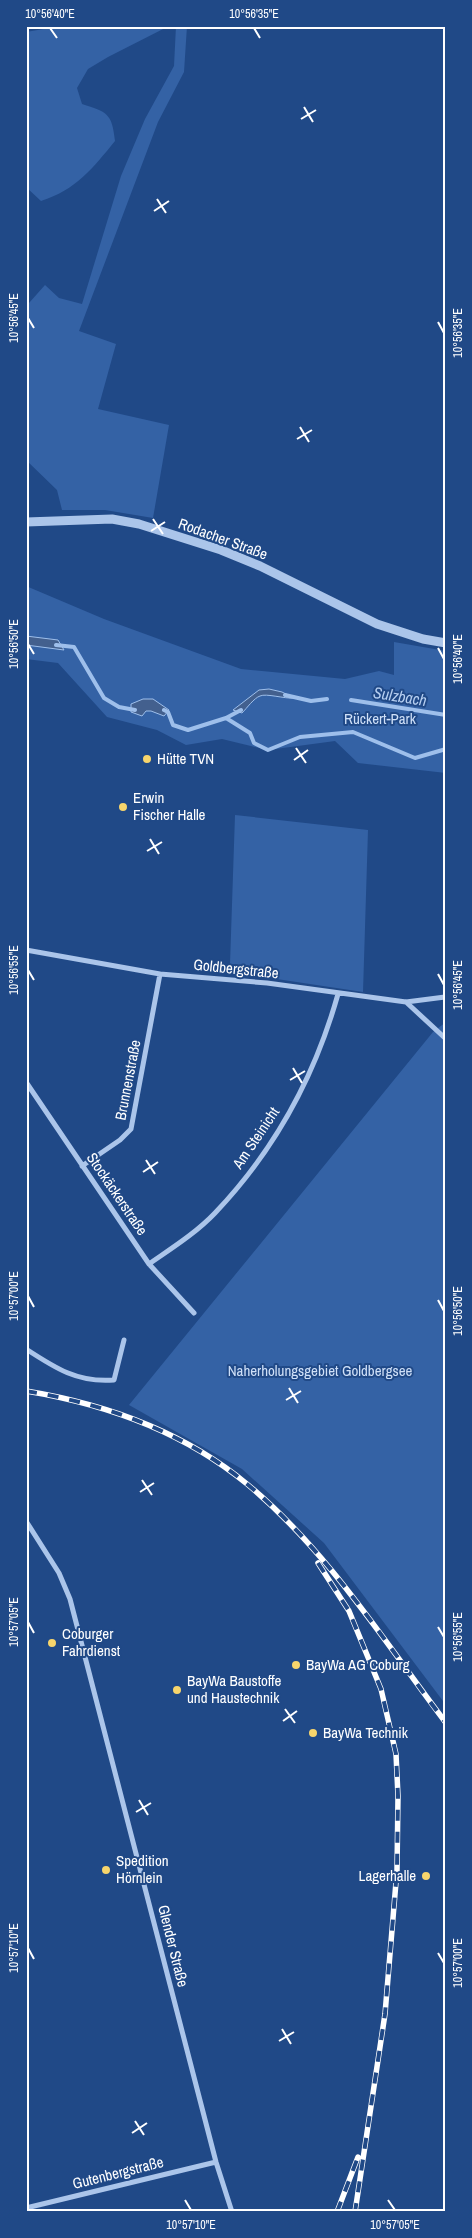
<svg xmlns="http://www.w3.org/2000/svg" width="472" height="2238" viewBox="0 0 472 2238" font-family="'Archivo Narrow',sans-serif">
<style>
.green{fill:#3462a5}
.water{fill:#43608e;stroke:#9ebfeb}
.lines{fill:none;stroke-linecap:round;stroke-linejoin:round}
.stream{stroke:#9ebfeb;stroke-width:4}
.minor{stroke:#abc5ea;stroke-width:5}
.tertiary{stroke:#abc5ea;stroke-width:9}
.rail-casing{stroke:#fff;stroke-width:5.5}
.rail{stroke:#204987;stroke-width:4;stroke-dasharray:11;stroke-linecap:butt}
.ticks{fill:none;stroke:#fff;stroke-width:2}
.poi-dot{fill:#f7d56c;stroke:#204987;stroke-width:2}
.labels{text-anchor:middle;stroke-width:4;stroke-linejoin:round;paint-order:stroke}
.street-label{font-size:15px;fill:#fff;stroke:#204987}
.park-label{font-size:15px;fill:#cfe0f8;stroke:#204987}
.poi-label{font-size:15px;fill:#fff;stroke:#204987;text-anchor:start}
.water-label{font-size:16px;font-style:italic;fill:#b6cff1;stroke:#204987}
.neatline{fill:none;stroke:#fff;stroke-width:2}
.ticks-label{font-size:12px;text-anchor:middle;fill:#fff}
</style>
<rect width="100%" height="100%" fill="#204987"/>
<!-- green -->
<path class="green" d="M61,26H169L108,57L88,69L77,88L82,104C107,112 112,113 115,141C93,168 76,190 41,201L26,187V32Z
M176,26H187L184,72L158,122L79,331L116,344L98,409L169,425L153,518L105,510H62L57,490L26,460V304L29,303L45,285L59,298L82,304L121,176L145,119L174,66Z
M26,586L104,619L241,669L345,679L379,671L394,675V642L446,651V773L358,763L335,741L268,750L222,739L186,745L157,730L107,717L58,663L26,659Z
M235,815L368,830L363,992L270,978V970L230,964Z
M446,1022V1705L324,1543L242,1469L129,1405L433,1032Z"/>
<!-- water -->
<path class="water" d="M26,636L58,640L64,650L26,645Z
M269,689L282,692L294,698C285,699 266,693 260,696C254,698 247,708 242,713L233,710L259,690Z
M143,699H153L169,710L164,716L151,711H146L142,716L131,712V704Z"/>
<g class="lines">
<!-- stream -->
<path class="stream" d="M56,645L74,647L104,698L119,707L135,710
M285,695L311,701L327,699
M351,700L446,715
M164,710L168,712L173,725L188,730L226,718L241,710
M226,718L250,733L254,743L268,750L300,737L353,732L415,758L446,749"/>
<!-- minor -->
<path class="minor" d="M26,950L160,974L267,983L406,1002L445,997
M406,1002L446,1039
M26,1082L149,1264L194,1313
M82,1166L120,1140L131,1129L160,974
M149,1264C172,1248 196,1233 215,1213C274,1151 315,1076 338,994
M26,1349C55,1368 78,1383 114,1380L124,1340
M26,1521L59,1573L70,1599L216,2162L232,2212
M26,2208L216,2162"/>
<!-- tertiary -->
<path class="tertiary" d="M26,522L112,519L139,524L221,550L260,566L377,624L423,639L446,643"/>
<defs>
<path id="rail" d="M26,1391C106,1404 184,1432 247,1484C327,1550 384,1641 446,1723
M318,1563L349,1611L381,1689L396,1754L398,1796L397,1870L385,2014L355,2212
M337,2212L358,2157"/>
</defs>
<!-- rail casing -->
<use href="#rail" class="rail-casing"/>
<!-- rail -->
<use href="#rail" class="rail"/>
</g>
<!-- ticks -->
<path class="ticks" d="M50,28L57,38M254,28L260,38M304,107L313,122M301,119L316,110M157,199L166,213M154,211L169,201M28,318L34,328M438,322L444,333M300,427L309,442M297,439L312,430M153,519L163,534M151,531L165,522M28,644L34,654M438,648L444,659M296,748L306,763M294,760L308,750M150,839L159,854M147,851L162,842M28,970L34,980M438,974L444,985M293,1068L302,1083M290,1080L305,1071M146,1160L155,1174M143,1172L158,1162M28,1296L34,1307M438,1300L444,1311M289,1388L298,1403M286,1400L301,1391M142,1480L152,1495M140,1492L154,1483M28,1622L34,1633M438,1627L444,1637M285,1709L295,1723M283,1721L297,1711M139,1800L148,1815M136,1812L151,1803M28,1948L34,1959M438,1953L444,1963M282,2029L291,2044M279,2041L294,2032M135,2121L144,2135M132,2133L147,2123M185,2200L191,2210M388,2200L395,2210"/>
<!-- markers -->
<g class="poi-dot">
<circle cx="147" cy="759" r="5"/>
<circle cx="123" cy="807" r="5"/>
<circle cx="52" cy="1643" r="5"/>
<circle cx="296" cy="1665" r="5"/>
<circle cx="177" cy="1690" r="5"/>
<circle cx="313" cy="1733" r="5"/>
<circle cx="106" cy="1870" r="5"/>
<circle cx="426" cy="1876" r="5"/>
</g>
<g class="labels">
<!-- street labels -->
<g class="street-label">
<text transform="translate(223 539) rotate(20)" y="5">Rodacher Straße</text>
<text transform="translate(236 969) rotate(6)" y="5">Goldbergstraße</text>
<text transform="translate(128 1080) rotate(-79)" y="5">Brunnenstraße</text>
<text transform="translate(256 1138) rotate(-56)" y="5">Am Steinicht</text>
<text transform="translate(117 1194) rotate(56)" y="5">Stockäckerstraße</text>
<text transform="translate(173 1946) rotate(76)" y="5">Glender Straße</text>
<text transform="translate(118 2173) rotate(-14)" y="5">Gutenbergstraße</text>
</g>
<!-- park labels -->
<g class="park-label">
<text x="380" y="724">Rückert-Park</text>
<text x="320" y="1376">Naherholungsgebiet Goldbergsee</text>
</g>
<!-- poi labels -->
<g class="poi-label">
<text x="157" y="764">Hütte TVN</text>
<text x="133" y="803">Erwin<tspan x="133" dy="17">Fischer Halle</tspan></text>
<text x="62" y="1639">Coburger<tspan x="62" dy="17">Fahrdienst</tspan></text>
<text x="306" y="1670">BayWa AG Coburg</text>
<text x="187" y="1686">BayWa Baustoffe<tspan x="187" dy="17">und Haustechnik</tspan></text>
<text x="323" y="1738">BayWa Technik</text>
<text x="116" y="1866">Spedition<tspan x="116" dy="17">Hörnlein</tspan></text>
<text x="416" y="1881" text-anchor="end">Lagerhalle</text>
</g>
<!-- water labels -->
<g class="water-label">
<text transform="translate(400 696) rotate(9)" y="6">Sulzbach</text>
</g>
</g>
<!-- border -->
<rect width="472" height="2238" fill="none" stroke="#204987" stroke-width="55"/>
<rect x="28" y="28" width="416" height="2182" class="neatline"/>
<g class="ticks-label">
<text x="50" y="18">10°56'40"E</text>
<text x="254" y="18">10°56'35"E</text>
<text transform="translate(14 318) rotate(-90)" y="4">10°56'45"E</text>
<text transform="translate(458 333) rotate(-90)" y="4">10°56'35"E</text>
<text transform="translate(14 644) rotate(-90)" y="4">10°56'50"E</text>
<text transform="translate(458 659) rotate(-90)" y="4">10°56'40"E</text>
<text transform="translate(14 970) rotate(-90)" y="4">10°56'55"E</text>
<text transform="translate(458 985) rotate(-90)" y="4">10°56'45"E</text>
<text transform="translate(14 1296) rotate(-90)" y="4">10°57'00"E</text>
<text transform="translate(458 1311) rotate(-90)" y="4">10°56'50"E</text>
<text transform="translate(14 1622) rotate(-90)" y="4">10°57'05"E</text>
<text transform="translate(458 1637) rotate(-90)" y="4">10°56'55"E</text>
<text transform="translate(14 1948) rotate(-90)" y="4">10°57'10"E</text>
<text transform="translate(458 1963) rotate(-90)" y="4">10°57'00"E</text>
<text x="191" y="2229">10°57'10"E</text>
<text x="395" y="2229">10°57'05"E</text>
</g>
</svg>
